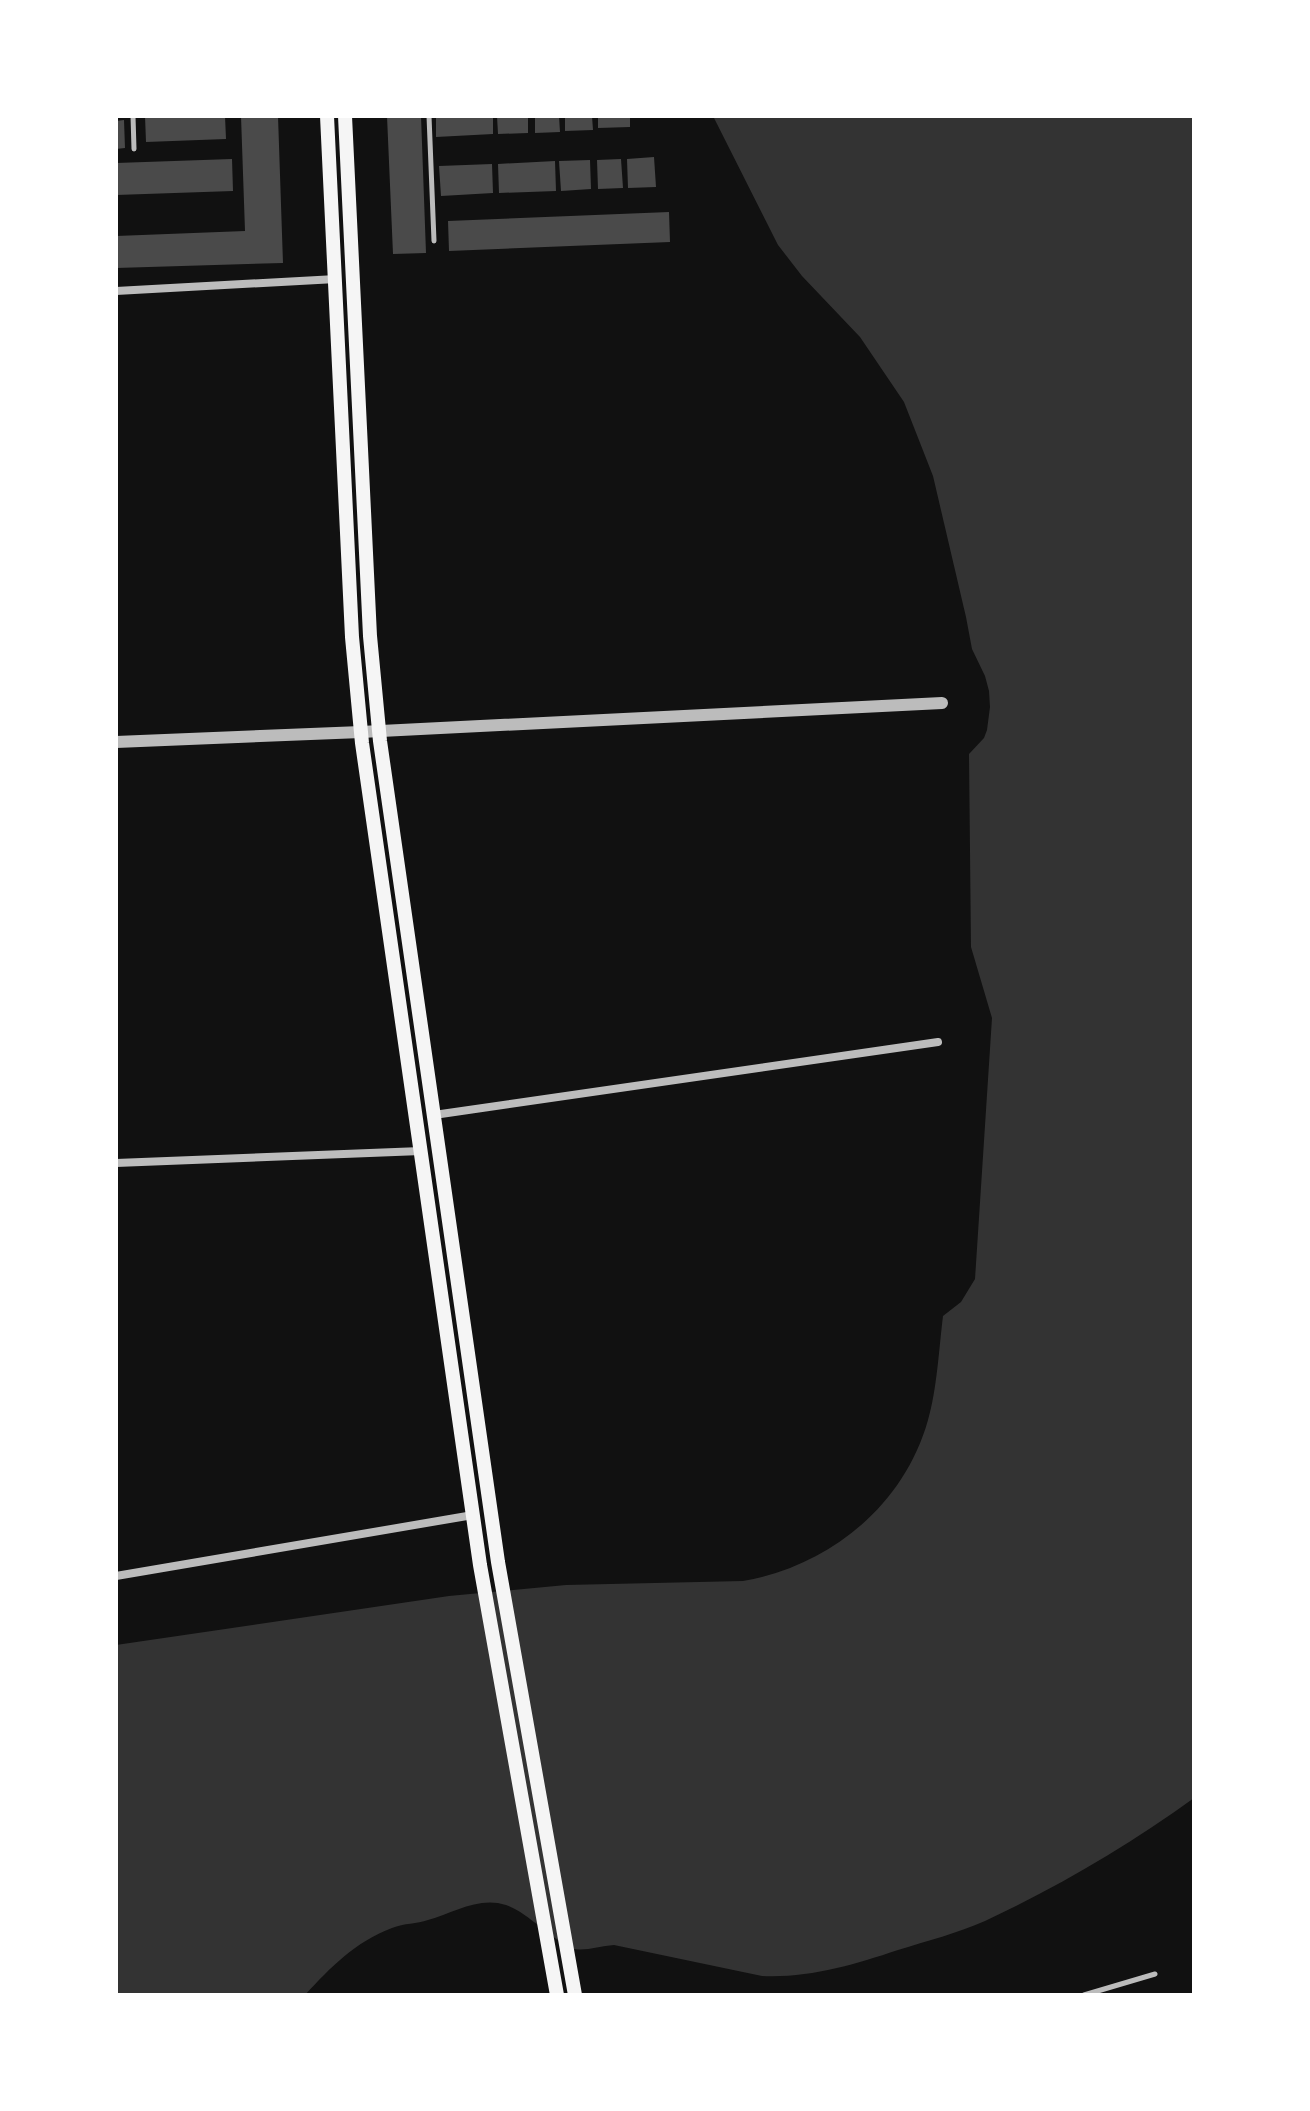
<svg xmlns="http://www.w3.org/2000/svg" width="1310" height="2111" viewBox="0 0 1310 2111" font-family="Overpass,sans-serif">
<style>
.water{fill:#333}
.building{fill:#4a4a4a}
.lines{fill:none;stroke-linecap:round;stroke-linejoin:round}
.service{stroke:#bcbcbc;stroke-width:5}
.minor{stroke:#bcbcbc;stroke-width:8}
.tertiary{stroke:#bcbcbc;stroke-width:12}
.secondary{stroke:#f5f5f5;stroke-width:14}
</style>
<rect width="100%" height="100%" fill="#111"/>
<!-- water -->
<path class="water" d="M713,116H1194V1798C1129,1845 1058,1887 985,1921C958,1933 927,1941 898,1950C853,1965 810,1978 762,1976L614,1945C600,1946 587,1951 573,1949C551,1939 527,1912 506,1905C479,1896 453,1913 428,1920C417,1924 404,1923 392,1928C355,1942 331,1967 305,1995H116V1645L449,1596L566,1585L743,1581C829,1566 904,1506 928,1420C937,1390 939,1348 943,1316L961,1302L975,1279L992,1018L971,947L969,754L984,738L987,730L990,707L989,691L985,676L972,649L966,617L933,476L904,402L860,337L802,276L778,245Z"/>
<!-- building -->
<path class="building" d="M145,116H225L226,139L146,142Z
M241,116H278L283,263L116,268V236L245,231Z
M387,116H421L426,253L393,254Z
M436,116H493V134L436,137Z
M497,116H528V133L498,134Z
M535,116H559L560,132L535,133Z
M565,116H592L593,130L565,131Z
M598,116H630V127L598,128Z
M124,120L125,148L116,149V121Z
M654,157L656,187L628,188L627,159Z
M232,159L233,191L116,195V163Z
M621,159L623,188L598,189L597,160Z
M590,160L591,189L561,191L559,161Z
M555,161L556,191L499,193L498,164Z
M492,164L493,193L441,196L439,166Z
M669,212L670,242L449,251L448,221Z"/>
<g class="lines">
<!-- service -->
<path class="service" d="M133,116L134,149
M429,116L434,241
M1084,1995L1155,1974"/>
<!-- minor -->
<path class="minor" d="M116,291L336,279
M434,1115L938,1042
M116,1163L421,1151
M116,1576L473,1515"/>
<!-- tertiary -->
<path class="tertiary" d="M116,742L361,732L942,703"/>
<!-- secondary -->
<path class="secondary" d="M327,116L352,637L362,743L480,1565L557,1995
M345,116L370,636L380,741L498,1562L575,1995"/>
</g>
<!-- border -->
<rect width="1310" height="2111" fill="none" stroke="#ffffff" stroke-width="236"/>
</svg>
